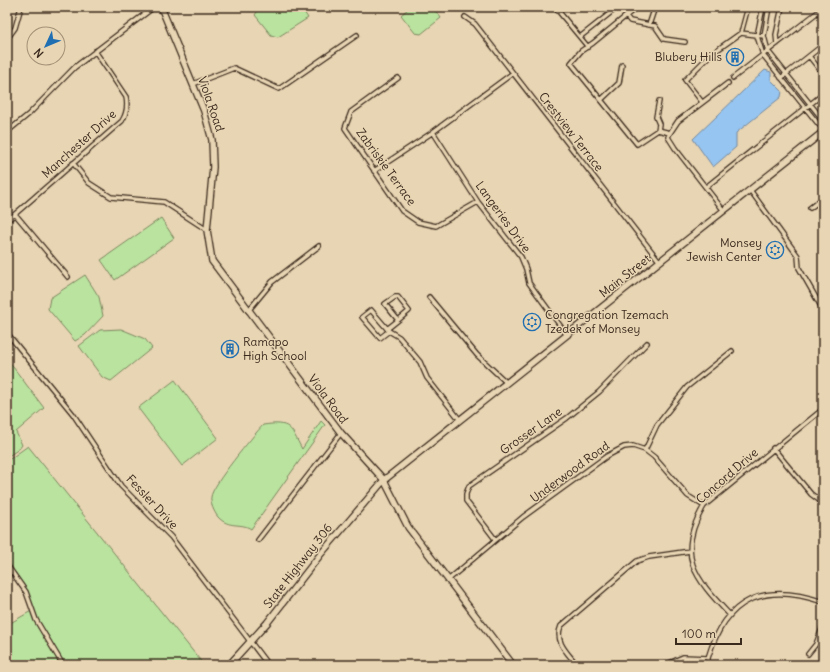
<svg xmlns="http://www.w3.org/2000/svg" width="830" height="672" viewBox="0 0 830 672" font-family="Delius,sans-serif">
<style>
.green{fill:#bae39f;stroke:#7a865e}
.water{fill:#96c5f1;stroke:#72879d}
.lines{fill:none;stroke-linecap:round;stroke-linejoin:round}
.street-casing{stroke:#3b2a1e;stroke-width:6}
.secondary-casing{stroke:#3b2a1e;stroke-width:8}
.street{stroke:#e8d5b3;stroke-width:3.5}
.secondary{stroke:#e8d5b3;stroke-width:5.5}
.labels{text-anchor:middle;stroke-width:3;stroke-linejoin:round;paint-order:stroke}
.poi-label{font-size:12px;fill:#3b2a1e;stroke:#e8d5b3;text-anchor:end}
.street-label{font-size:12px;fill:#3b2a1e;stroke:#e8d5b3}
</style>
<rect width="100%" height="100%" fill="#e8d5b3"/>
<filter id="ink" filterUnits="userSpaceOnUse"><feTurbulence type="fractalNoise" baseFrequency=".025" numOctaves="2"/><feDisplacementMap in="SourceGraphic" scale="8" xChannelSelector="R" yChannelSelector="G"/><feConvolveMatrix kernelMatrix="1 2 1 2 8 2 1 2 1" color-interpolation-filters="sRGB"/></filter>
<g filter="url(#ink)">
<!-- green -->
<path class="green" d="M260,7H303L302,9L308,18L278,37L271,35L255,15Z
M410,7C425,7 432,4 441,18L421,34L415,33L401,15Z
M161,218L174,238L115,280L101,260Z
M85,275L99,297L103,316L85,335L75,341L48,309L50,298Z
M121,329L145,339L152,348L111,381L102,377L79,346L100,330Z
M7,359L44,408L16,432L22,445L19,449L7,457Z
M175,380L218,438L182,466L138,408Z
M321,421L325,425L251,529C241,522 229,529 218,517C214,512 210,503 211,497C212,485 253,436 263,425C291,421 290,427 302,449Z
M28,446L204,665H7V625L33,610L26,592L7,565V461Z"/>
<!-- water -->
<path class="water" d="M765,70L771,72V80L782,91L781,97L736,133V147L713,167L693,139Z"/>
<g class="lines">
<defs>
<path id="street" d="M555,7L588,47
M627,7L631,12
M637,7L593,43L581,51L571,63L637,144L658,130L670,133L668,137L675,148L724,211
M763,7L757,36L763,55L819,125H823
M769,7L764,36L768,51L823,120
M626,16L630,21L655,26L664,39L685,42
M465,17L475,24L660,262
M649,25L655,7
M741,33L748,7
M580,37L618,7
M7,39L15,28L21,7
M777,44L776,35L782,7
M717,50L741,33L764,36
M809,56L823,74
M398,78L351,112L345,128L402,211L418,222L436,226L478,202
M733,78L823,8
M781,78L823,45
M193,84L234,68L279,89L357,35
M601,100L619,83L622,65
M702,102L685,80L709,56
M658,130L659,124L656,117L659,101
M7,132L29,114L75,67L154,7
M433,132L478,202L521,257L526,269L529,283L567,335
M670,133L678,121L728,83
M73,163L89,183L111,197L164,202L207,230
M374,171L433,132L513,73
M706,187L823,94
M750,190L798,256L799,268L823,310
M810,208L823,198
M15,214L68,277
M7,221L122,121C127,113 128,106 126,97L95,51
M429,297L477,355L507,383
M248,311L272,282L319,246
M387,329C395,323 402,317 409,311L398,297H395L385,304L398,320
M389,331L371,310L362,317L380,338L389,331L399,337L420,362L427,378L460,420
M7,333L73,414L121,486L171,537L268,665
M773,448L811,494L823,503
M645,450L657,425L687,387L732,351
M495,539L466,501V494L469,486L567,418L599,392L647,343
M258,540L341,433
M7,565L26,592L36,620L63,665
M448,580L523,517L607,456L624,447L633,446L645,450L654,457L688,496L704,506
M729,614C695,578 675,555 704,506L823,409
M808,654L816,644L823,626
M708,658V665
M577,665C568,653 554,642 561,626L637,561L649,557L690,551
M665,665L683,657L708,658C726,597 765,582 823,602"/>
<path id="secondary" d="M161,7L204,111L212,140L213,167L207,230L212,261L341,433L384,480L408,527L513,665
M229,665L267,623L320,555L384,480L823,132"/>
</defs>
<!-- street casing -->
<use href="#street" class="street-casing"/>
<!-- secondary casing -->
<use href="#secondary" class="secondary-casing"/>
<!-- street -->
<use href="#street" class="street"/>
<!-- secondary -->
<use href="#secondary" class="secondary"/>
</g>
</g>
<!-- icons -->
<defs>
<symbol id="building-ring" viewBox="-11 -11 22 22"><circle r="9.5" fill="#e8d5b3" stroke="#1f6fb2" stroke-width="1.5"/><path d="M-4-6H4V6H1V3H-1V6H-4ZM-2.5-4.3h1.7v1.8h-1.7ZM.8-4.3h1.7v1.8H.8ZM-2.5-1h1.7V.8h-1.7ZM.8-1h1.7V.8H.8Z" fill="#1f6fb2"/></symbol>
<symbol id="synagogue-ring" viewBox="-11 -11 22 22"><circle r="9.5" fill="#e8d5b3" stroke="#1f6fb2" stroke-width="1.5"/><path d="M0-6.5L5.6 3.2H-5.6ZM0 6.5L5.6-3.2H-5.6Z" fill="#1f6fb2"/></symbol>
</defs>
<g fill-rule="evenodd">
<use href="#building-ring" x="725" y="47" width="20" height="20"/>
<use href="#synagogue-ring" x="765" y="240" width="20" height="20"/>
<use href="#synagogue-ring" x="522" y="312" width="20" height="20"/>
<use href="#building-ring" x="220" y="339" width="20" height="20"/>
</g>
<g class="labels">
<!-- poi labels -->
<g class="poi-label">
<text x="722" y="61">Blubery Hills</text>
<text x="762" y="247">Monsey<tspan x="762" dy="14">Jewish Center</tspan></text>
<text x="545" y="319" text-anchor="start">Congregation Tzemach<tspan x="545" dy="14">Tzedek of Monsey</tspan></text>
<text x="243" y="346" text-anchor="start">Ramapo<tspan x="243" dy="14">High School</tspan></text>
</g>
<!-- street labels -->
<g class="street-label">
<text transform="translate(211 104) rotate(71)" y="4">Viola Road</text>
<text transform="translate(571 132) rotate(52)" y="4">Crestview Terrace</text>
<text transform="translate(79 144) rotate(-42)" y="4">Manchester Drive</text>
<text transform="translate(386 167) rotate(54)" y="4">Zabriskie Terrace</text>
<text transform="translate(503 217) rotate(54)" y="4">Langeries Drive</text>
<text transform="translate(625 276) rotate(-38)" y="4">Main Street</text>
<text transform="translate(328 399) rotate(53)" y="4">Viola Road</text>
<text transform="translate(531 431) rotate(-35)" y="4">Grosser Lane</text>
<text transform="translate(570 472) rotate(-36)" y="4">Underwood Road</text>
<text transform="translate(727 476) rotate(-41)" y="4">Concord Drive</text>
<text transform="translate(152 502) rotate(47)" y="4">Fessler Drive</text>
<text transform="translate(298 566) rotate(-52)" y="4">State Highway 306</text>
</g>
</g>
<!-- margin -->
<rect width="830" height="672" fill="none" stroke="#e8d5b3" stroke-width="24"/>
<rect x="12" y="12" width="806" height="648" fill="none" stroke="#3b2a1e" stroke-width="1.5" filter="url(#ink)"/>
<!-- north arrow -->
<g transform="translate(46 46) rotate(226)"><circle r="19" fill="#e8d5b3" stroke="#a39177"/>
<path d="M0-3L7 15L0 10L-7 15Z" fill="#1f6fb2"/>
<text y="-6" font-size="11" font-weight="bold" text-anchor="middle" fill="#3b2a1e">N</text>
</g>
<!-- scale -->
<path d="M676 638v6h65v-6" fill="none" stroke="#3b2a1e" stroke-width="2"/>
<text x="682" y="638" font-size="12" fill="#3b2a1e" stroke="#e8d5b3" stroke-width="3" paint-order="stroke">100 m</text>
</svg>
